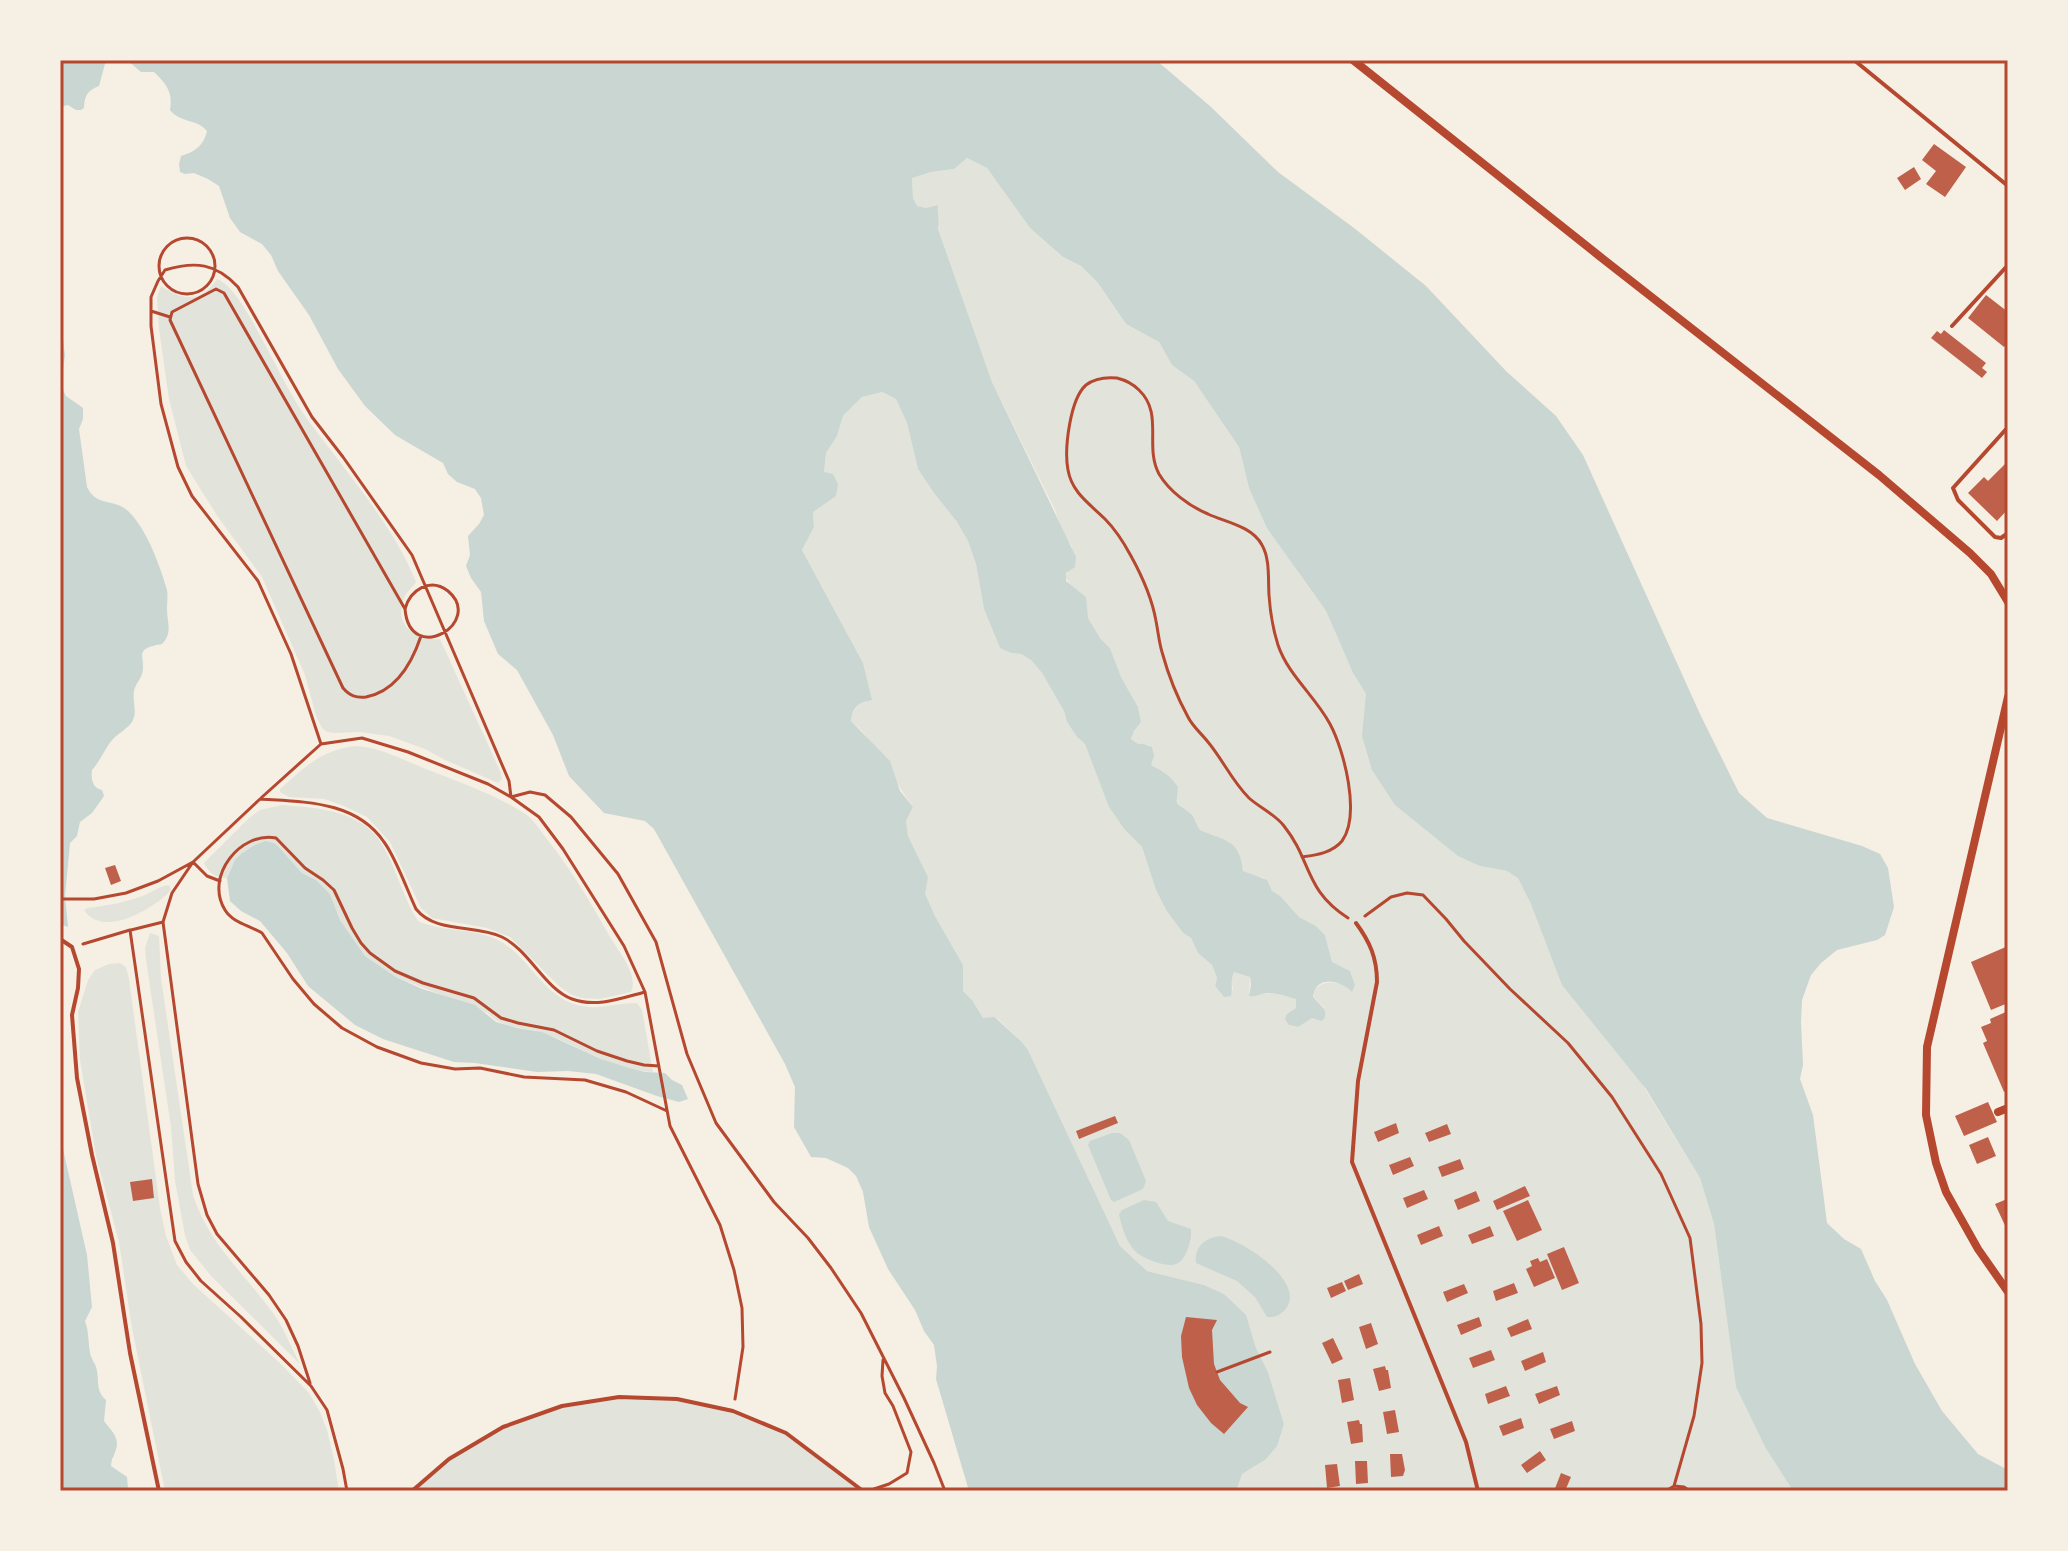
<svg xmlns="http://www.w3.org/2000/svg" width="2068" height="1551" viewBox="0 0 2068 1551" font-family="Roboto,sans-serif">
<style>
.green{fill:#e2e4dc}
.water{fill:#c9d6d2}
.building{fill:#bf614a}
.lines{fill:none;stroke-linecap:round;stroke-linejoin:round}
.path{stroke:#b5482f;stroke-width:3}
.service{stroke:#b5482f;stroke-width:4}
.minor{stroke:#b5482f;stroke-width:8}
.neatline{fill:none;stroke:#b5482f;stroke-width:3}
</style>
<rect width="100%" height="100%" fill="#f6efe4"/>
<!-- green -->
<path class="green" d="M967,158L987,168L1030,228L1063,257L1081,266L1098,283L1126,324L1159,342L1172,365L1194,381L1239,447L1249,488L1300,575L1326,611L1353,673L1366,694L1395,805L1480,866L1507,871L1518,877L1531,904L1700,1178L1714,1224L1736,1387L1765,1447L1793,1491H1236L1235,1489L1242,1474L1265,1460L1284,1424L1268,1372L1256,1348L1246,1316L1224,1294L1204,1285L1147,1271L1120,1246L1028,1050C1019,1037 1007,1029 996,1017L983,1019L972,1000L963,991V965L935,916L924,894L928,877L908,836L906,821L913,807C892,779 878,743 851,721C852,712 855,710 859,703C866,691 865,677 863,663L802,550L814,527L813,512L824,472L826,453L837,436L843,416L862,397L882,392L896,399L907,423L918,469L934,493L957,522L968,541L976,564L984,609L1000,648L1011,653L1021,654L1031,660L1042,673L1064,711L1067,722L1077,737L1085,744L1103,788L1125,830L1142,847L1156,890L1166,910L1183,933L1191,938L1198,953L1212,965L1217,978L1215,986L1224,997L1233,989L1231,978L1234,972L1250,977L1249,995L1274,993L1296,999V1008L1287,1014L1289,1025L1296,1027L1312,1018L1319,1020L1324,1007L1317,1002L1313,994C1320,978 1340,980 1351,991L1355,985C1349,965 1346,971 1332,962L1325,935L1316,926L1299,917L1272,891L1264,878L1253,876L1243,871C1240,840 1225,841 1200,830C1196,825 1195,817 1190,813C1174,800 1175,810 1178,787C1170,775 1164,771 1151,765L1149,745L1138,744L1131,739L1134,731L1141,722L1138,707L1121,677L1110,648L1100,638L1088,618L1080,592L1072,587L1065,577L1068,571L1072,547L1062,531L1055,510L992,382L938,229C940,220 937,214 938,205L926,208L916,206L913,198L912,178L931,172L954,169Z
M217,279C237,287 256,329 267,348C280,373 293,400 310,423C345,470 395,528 416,582C412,588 406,592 404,598C393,626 416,641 440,639L501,773L502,779L498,783L443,759L425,749L389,736L360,732L335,733L327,732L322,728L316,716L305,675L262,577L218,517L186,466L169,399L159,329L157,297L161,286C182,300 200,304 217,279Z
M356,746C380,747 403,760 426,769C459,782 497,795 527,815C533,820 538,827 543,834C569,866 590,901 610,937C619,952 639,975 631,992L600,999L581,998L570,994L559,986L510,937L487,928L432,918L421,908L390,842L367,817L344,806L324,799L289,797L280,792V789C305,767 321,750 356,746Z
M282,805C318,808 363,810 383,846C397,870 403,898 418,921C443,932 471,928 496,939C530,955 542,999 582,1006C601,1010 619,1002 637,1003L642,1010L653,1072C615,1071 581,1047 546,1034C525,1025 506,1032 488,1013L396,977L365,956L340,920L330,894L316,880L302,873L276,844C248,852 238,848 227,878C216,878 209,873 204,863L249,818L260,810Z
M169,885L171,890C154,909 103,939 84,910L87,908C107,906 126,902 145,895C154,891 159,886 169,885Z
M150,933L159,936L161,978L193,1195C209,1246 248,1276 277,1319C286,1333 292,1349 300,1364L212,1277L190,1250L185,1235L175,1181L171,1127L146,960L145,948Z
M120,963L126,967L129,979L160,1208L166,1236L177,1265L193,1284L282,1365L309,1393L320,1412L327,1430L334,1460L339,1491H165L132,1328L119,1242L96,1156L80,1060L78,1012L88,980L95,970L109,964Z
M619,1397L677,1399L733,1411L786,1433L863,1491H412L449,1459L503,1427L562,1406Z"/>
<!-- water -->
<path class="water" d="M60,60H106L99,86C87,91 85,95 84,108L81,110H76L68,105L60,107Z
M127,60H1156L1211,107L1278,172L1354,228L1426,286L1506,371L1556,416L1583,455L1700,714L1739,793L1767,818L1862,846L1880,854L1888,868L1894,907L1885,935L1877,940L1837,950L1821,963L1811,975L1802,1000L1801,1022L1803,1065L1800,1079L1813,1115L1827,1223L1844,1239L1861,1249L1875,1281L1887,1300L1915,1364L1942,1411L1978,1454L2008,1470V1491H1793L1765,1447L1736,1387L1714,1224L1700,1178L1646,1089L1562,985L1531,904L1518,878L1507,871L1480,866L1458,856L1395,805L1372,770L1362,736L1366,694L1353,673L1326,611L1267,528L1249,488L1239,447L1194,381L1172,365L1159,342L1126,324L1098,283L1081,266L1063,257L1030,228L987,168L967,158L954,169L931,172L912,178L913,198L917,206L926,208L938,205C937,214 940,220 938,229L992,382L1076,557L1075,567L1066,573V581L1086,597L1088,618L1100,638L1110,648L1121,677L1138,707L1141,722L1134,731L1131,739L1138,744H1144L1152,747L1154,756L1151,765C1163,771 1170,775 1178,787C1176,810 1174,800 1190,813C1195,817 1196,825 1200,830C1225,841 1240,839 1243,871L1267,880L1272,891L1280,896L1299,917L1316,926L1325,935L1332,962L1350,971L1355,985L1352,992C1340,980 1317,975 1313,996C1318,1006 1329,1007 1324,1019L1321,1021L1312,1018L1298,1027L1289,1025L1285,1019L1287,1014L1296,1008V999C1287,997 1278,993 1269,993C1261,993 1257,997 1249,996L1251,984L1250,977L1234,972C1230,980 1233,987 1231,996L1224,997L1215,986L1217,978L1212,965L1198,953L1191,938L1183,933L1166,910L1156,890L1142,847L1125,830L1109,807L1085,744L1077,737L1067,722L1064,711L1042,673L1031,660L1021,654L1011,653L1000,648L984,609L976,564L968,541L957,522L934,493L918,469L907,423L896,399L882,392L862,397L843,416L837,436L826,453L824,472L833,474L838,484L836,496L813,512L814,527L802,550L863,663L872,700C858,702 853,707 851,721L890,761L900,791L913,807L906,821L908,836L928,877L925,894L935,916L963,965V991L972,1000L983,1018L995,1017C1006,1029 1019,1037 1028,1050L1120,1246L1147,1271L1204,1285L1224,1294L1246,1315L1256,1348L1268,1372L1284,1424L1277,1446L1265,1460L1242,1474L1236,1491H969L936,1379L937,1366L934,1345L924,1331L915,1310L888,1269L869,1227L863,1192L856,1176L848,1168L826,1158L811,1157L794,1127L795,1087L785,1064L654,829L645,821L604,813L569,776L553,735L517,670L498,654L484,621L481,592L471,578L466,566L470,555L468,536L479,524L484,515L481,498L475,489L457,482L448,474L443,463L395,435L365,406L338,369L309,315L278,271L271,255L262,244L240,232L230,218L219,186L208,179L194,173L185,174L180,172L179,164L181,156C195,152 204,145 207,131C198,119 180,123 170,110C173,93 167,84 154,72H141Z
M60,327L62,332L65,355L61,386L66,396L83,408V419L79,429L87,487C96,507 114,498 128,511C147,529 160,566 167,590C168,597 167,602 167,609C167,623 173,633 162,644C131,649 147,657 142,674C140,680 135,685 134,691C132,702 138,712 132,722C127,729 119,733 113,739C105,748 101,760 92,770C91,779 92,788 102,790L104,796L92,813L80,822L77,836L70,843L65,896L68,927L60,924Z
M266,841L276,844L302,873L316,880L330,894L340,920L365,956L396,977L422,989L475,1005L496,1022L517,1028L542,1032L601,1059L629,1068L645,1072L665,1073L672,1080L682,1085L688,1099L679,1102L657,1096L596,1074L568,1071L537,1072L475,1063L454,1062L383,1039L355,1025L308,986L287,953L260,921L241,911L230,901L227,878L235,860L241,854L255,845Z
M1112,1133H1120L1129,1140L1146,1181L1143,1189L1114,1202L1111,1200L1088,1145L1090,1141Z
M60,1148L63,1149L87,1255L92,1307L85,1321C89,1332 88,1342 90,1353C91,1359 96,1364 97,1371C99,1383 96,1391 106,1400L104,1421C112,1432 121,1438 115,1452C111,1464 113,1453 111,1466L127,1477L128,1488L124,1491H60Z
M1144,1200L1156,1202L1168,1221L1191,1229C1192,1238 1187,1260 1176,1264C1166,1268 1141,1258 1134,1250C1126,1241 1121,1225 1119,1214L1122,1210Z
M1220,1236C1242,1240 1310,1283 1284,1311C1278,1316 1274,1318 1267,1317L1255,1297L1237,1281L1196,1263C1194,1247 1205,1238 1220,1236Z"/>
<!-- building -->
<path class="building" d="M1934,144L1966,167L1945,197L1926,184L1936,171L1922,160Z
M1914,167L1921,179L1905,190L1897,178Z
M1986,295L2008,312V342L2004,347L1968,318Z
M1944,330L1986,363L1982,368L1987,372L1982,378L1931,338L1937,331L1941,334Z
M2008,461V509L1997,521L1968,493L1984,477L1988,481Z
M115,865L121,881L111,885L105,868Z
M2008,946V1003L1991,1010L1971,962Z
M2008,1011V1090L2004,1092L1983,1043L1987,1041L1981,1027L1991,1023L1990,1019Z
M1988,1102L1997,1122L1964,1136L1955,1116Z
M1115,1116L1118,1123L1079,1139L1076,1131Z
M1396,1123L1399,1133L1378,1142L1374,1132Z
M1447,1124L1451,1134L1429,1142L1425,1133Z
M1988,1137L1996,1156L1977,1164L1969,1145Z
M1410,1157L1414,1166L1393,1175L1389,1165Z
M1460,1159L1464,1169L1442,1177L1438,1167Z
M152,1179L154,1198L133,1201L130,1182Z
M1525,1186L1530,1196L1497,1210L1493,1201Z
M1424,1190L1428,1199L1407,1208L1403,1198Z
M1476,1191L1480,1201L1458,1210L1454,1200Z
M2007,1199L2008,1200V1232L1995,1204Z
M1528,1200L1542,1230L1517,1241L1503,1211Z
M1439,1226L1443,1236L1421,1245L1417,1235Z
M1490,1226L1494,1236L1472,1244L1468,1235Z
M1564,1247L1579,1283L1562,1290L1547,1254Z
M1538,1258L1540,1262L1547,1259L1555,1278L1534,1287L1526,1269L1532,1266L1530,1261Z
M1359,1274L1363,1284L1348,1290L1344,1281Z
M1342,1282L1346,1291L1331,1298L1327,1288Z
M1514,1283L1518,1293L1496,1301L1493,1291Z
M1464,1284L1468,1293L1447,1302L1443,1292Z
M1186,1317L1217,1320L1212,1330L1214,1364L1220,1380L1240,1403L1248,1407L1224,1434L1211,1423L1197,1405L1189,1388L1182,1357L1181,1336Z
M1479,1317L1482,1326L1461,1335L1457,1325Z
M1528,1319L1532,1329L1511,1337L1507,1328Z
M1371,1323L1378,1344L1366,1349L1359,1327Z
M1333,1338L1343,1359L1332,1364L1322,1343Z
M1491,1350L1495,1360L1473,1368L1469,1358Z
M1543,1352L1546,1362L1525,1371L1521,1361Z
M1385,1366L1386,1370H1388L1391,1388L1379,1391L1373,1369Z
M1350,1378L1354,1400L1342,1403L1338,1380Z
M1506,1386L1510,1396L1488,1404L1485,1394Z
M1557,1386L1560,1395L1539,1404L1535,1394Z
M1395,1410L1399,1432L1387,1434L1383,1412Z
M1521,1418L1524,1428L1503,1436L1499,1426Z
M1359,1420L1360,1424H1362L1363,1442L1351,1444L1347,1422Z
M1572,1421L1575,1431L1554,1439L1550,1429Z
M1540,1451L1546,1460L1527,1473L1521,1465Z
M1390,1454H1402L1405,1470L1403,1476L1391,1477Z
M1355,1461H1367L1368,1483L1356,1484Z
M1337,1464L1340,1486L1327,1488L1325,1465Z
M1561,1473L1571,1477L1565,1491H1554Z"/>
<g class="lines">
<!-- path -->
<path class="path" d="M159 266a28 28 0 1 1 56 0a28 28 0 1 1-56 0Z
M151,311L170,317
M405,609C410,590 430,577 448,591C485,622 410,667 405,609L224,293L216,289L172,312L170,320L343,688C350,696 356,698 366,697C397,691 412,663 421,636
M261,798L321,744
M1302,857C1316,855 1332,853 1342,841C1361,815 1344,750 1330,724C1315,696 1288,675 1278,645C1273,629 1270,611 1269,595C1268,578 1270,559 1262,545C1252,526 1225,522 1208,514C1189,506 1169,491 1159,474C1144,446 1164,414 1139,390C1133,384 1125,380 1117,378C1106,377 1095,378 1086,385C1070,399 1064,449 1068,470C1072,493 1090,504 1105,519C1116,530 1124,543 1131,556C1142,576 1152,598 1156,621C1158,631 1159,642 1162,652C1168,674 1177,697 1188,717C1193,727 1201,733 1208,742C1223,760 1232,781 1249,798C1260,808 1275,814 1284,826C1312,861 1304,890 1348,918
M60,899H94L126,893L158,881L193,862L260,799C305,802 356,801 384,842C396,858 407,890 416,909C436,934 475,924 502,937C529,950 545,989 572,999C596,1008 622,998 645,992
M1365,916L1391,897L1407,893L1423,895L1446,919L1464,941L1510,989L1568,1043L1612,1097L1661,1174L1690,1238L1701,1324L1702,1363L1694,1416L1674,1486
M163,922L172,893L193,862L207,876L220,881
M131,930L163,922L198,1184L207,1215L217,1234L269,1295L286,1320L298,1346L310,1383
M83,944L130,930L175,1241L186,1262L201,1281L241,1317L311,1386L327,1410L343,1469L347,1491
M659,1066L644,1065L627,1061L597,1051L554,1030L518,1023L501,1018L474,998L423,983L395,971L370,953L361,943L352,928L334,890L323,880L305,868L276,838C241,831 204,876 225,910C233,923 249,925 262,933L293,979L314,1004L342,1028L377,1047L421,1063L455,1069L480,1068L524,1077L585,1080L626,1092L667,1111
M1217,1372L1270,1352
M735,1399L743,1347L742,1308L734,1270L720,1225L670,1126L645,992L624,946L563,849L539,817L511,797L509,781L412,555L343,457L312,417L238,287C216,263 195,261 165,270L158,281L151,297V326L161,404L178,467L192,496L258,581L291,654L321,744L362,738L408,752L488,784L511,797L530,792L545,795L571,817L618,874L656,942L687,1054L716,1123L774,1202L808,1238L831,1268L861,1313L904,1398L934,1463L945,1491
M874,1489L889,1484L907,1473L911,1452L893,1406L885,1393L882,1376L883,1360
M1666,1491L1674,1486L1684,1487L1690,1491"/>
<!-- service -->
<path class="service" d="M1854,60L2008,186
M1952,326L2008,265
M2008,427L1953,488L1958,500L1995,537L2001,538L2008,533
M1356,923C1370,942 1377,958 1377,982L1358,1081L1352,1162L1466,1442L1478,1491
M60,939L72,947L79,969L78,988L72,1015L77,1078L92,1155L113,1243L130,1353L159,1491
M412,1491L449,1459L503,1427L562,1406L619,1397L677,1399L733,1411L786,1433L863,1491"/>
<!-- minor -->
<path class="minor" d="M1353,60L1598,255L1879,475L1970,553L1991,574L2008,602
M2008,697L1927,1047L1926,1115L1936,1163L1946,1192L1978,1249L2008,1292
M1998,1112L2008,1108"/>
</g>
<!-- border -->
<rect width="2068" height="1551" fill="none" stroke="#f6efe4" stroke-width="124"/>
<rect x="62" y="62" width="1944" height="1427" class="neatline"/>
</svg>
